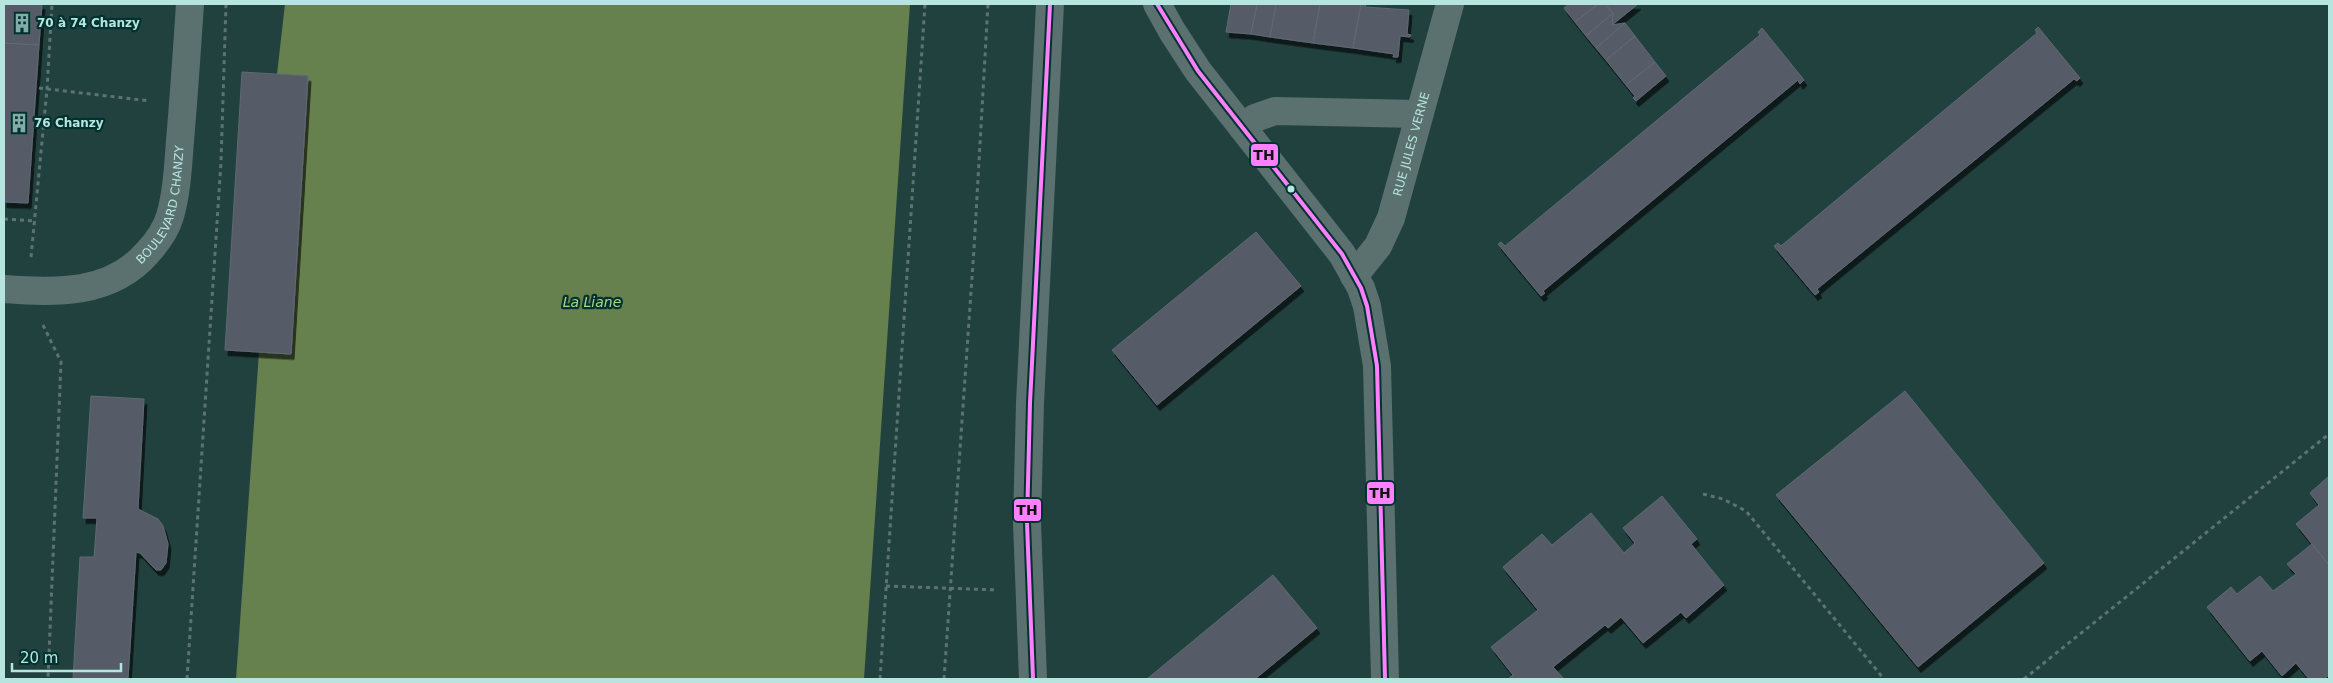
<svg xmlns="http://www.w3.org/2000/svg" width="2333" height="683" viewBox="0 0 2333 683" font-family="'DejaVu Sans',sans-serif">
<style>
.water{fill:#66804e}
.building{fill:#545c67;stroke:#606973;filter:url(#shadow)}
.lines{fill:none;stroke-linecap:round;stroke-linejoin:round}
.path{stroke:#5d7371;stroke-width:3;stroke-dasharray:4 4;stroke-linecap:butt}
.minor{stroke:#5a716f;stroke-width:28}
.bus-1-casing{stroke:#02322f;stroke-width:8}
.bus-1{stroke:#ff80ff;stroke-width:4}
.bus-dot{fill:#b6e5e0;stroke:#02322f;stroke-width:2}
.labels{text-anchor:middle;stroke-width:4.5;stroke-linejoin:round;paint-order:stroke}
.poi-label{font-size:12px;font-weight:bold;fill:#b6e5e0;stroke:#02322f;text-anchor:start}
.street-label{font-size:12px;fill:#b6e5e0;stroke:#02322f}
.water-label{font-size:14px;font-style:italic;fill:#aed383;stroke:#02322f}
.line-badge{stroke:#02322f;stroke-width:2}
.pale-badge-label{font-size:14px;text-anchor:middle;font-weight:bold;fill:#111}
</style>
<defs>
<filter id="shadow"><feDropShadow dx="3" dy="5.5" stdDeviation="0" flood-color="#0009"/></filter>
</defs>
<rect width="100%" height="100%" fill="#21413f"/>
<!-- water -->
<path class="water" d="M285,4H910L864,679H236L259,352L307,76L277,74Z"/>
<!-- building -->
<path class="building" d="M4,4H42L39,45L4,43Z
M1231,4H1257L1251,34L1226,32Z
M1257,4H1276L1270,37L1251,34Z
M1276,4H1320L1313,43L1270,37Z
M1320,4H1361L1353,48L1313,43Z
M1361,4H1366L1365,7L1409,10L1407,34L1411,35L1410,37L1400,36L1398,57H1393L1394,54L1353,48Z
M1569,4H1598L1575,22L1564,8Z
M1598,4H1605L1613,13L1586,36L1575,22Z
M1605,4H1638L1612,25L1613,13Z
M1613,13L1612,25L1625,23L1596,48L1586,36Z
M1625,23L1635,36L1606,60L1596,48Z
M2038,27L2080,78L2077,81L2074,79L1817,289L1819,292L1815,295L1774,246L1778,243L1781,246L2037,33L2035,30Z
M1762,28L1804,80L1800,84L1798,80L1543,291L1545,293L1541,296L1498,244L1501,242L1505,246L1760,35L1758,32Z
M1635,36L1655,62L1626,85L1606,60Z
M4,43L39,45L28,203L4,202Z
M1655,62L1666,76L1636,101L1633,98L1635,96L1626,85Z
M242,72L308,76L291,354L225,350Z
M1256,232L1301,286L1157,405L1112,350Z
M1905,391L2044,563L1918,667L1776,495Z
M91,396L144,399L138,509L158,519L163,526L168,544L166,563L161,570H156L140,553L136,552L128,679H73L80,557H94L97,518H83Z
M2329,476V565L2296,524L2319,505L2310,493Z
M1662,496L1697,539L1691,544L1724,585L1686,618L1681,612L1643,643L1621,617L1608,628L1605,625L1553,667L1564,679H1508L1513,675L1491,647L1538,610L1503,567L1542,534L1552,545L1591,513L1624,553L1635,543L1623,528Z
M2312,544L2329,565V675L2324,679H2309L2296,663L2282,676L2262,651L2250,661L2207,607L2231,587L2237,594L2260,576L2273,591L2296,574L2287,564Z
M1273,575L1317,628L1255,679H1147Z"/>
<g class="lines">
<!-- path -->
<path class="path" d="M39,88L150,101
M4,219L36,221
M31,257L47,89L52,4
M43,325L61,362L48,679
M1703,494L1723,499L1746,511L1884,679
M886,586L998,590
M187,679L221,162L226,4
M880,679L925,4
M944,679L974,249L988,4
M2024,679L2329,434"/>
<!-- minor -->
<g class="minor">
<path d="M1157,4L1172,31L1198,71L1342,254L1361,288L1367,306L1377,366L1385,679"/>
<path d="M1242,127L1255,118L1275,111L1419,114"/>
<path id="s1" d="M1354,276L1378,246L1391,218L1450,4"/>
<path id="s2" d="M4,289C56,293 111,295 148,252C158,241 166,230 170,216C177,192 178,166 180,141C184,95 187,49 190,4"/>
<path d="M1033,679L1027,523L1030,403L1050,4"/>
</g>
<defs>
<path id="bus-1" d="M1157,4L1198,71L1342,254L1361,288L1367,306L1377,366L1385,679
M1033,679L1027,523L1030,403L1050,4"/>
</defs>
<!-- bus-1 casing -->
<use href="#bus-1" class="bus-1-casing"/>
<!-- bus-1 -->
<use href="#bus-1" class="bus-1"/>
</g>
<!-- icons -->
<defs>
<symbol id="building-bare" viewBox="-9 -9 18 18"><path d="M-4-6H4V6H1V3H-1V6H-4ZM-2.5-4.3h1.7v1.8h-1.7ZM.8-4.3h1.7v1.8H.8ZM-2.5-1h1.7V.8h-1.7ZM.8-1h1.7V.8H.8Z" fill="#82aca8" stroke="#02322f" stroke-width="2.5" paint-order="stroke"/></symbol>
</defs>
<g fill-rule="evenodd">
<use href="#building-bare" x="8" y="9" width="28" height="28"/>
<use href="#building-bare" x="5" y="109" width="28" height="28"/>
</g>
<!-- markers -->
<circle class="bus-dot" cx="1291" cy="189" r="4.5"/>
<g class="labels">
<!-- poi labels -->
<g class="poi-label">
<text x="37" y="27">70 à 74 Chanzy</text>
<text x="34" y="127">76 Chanzy</text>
</g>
<!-- street labels -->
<g class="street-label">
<text dy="4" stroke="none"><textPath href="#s1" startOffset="146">RUE JULES VERNE</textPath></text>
<text dy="4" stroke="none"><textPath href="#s2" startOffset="205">BOULEVARD CHANZY</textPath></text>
</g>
<!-- water labels -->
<g class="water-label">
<text x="592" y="307">La Liane</text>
</g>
</g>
<g class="line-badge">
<rect x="1250" y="143" width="29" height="24" rx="5" fill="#ff80ff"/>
<rect x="1366" y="481" width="29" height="24" rx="5" fill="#ff80ff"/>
<rect x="1013" y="498" width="29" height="24" rx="5" fill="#ff80ff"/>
</g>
<g class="pale-badge-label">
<text x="1264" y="160">TH</text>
<text x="1380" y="498">TH</text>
<text x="1027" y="515">TH</text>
</g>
<!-- border -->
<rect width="2333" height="683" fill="none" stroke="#b6e5e0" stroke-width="10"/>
<!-- scale -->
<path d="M12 663v8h109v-8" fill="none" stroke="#b6e5e0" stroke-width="2.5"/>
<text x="20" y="663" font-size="15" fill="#b6e5e0" stroke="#02322f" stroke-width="4" paint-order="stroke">20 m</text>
</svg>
